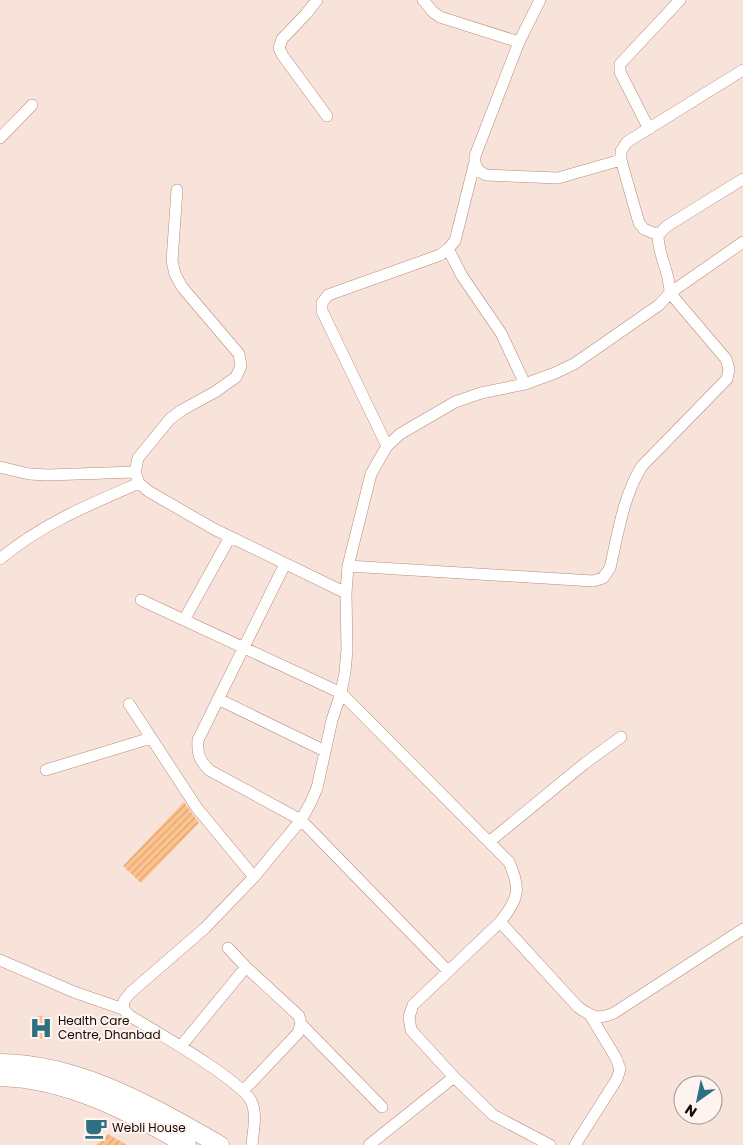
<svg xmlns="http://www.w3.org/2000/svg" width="743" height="1145" viewBox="0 0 743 1145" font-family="Poppins,sans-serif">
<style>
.building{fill:url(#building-hatch)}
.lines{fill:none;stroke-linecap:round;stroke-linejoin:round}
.minor-casing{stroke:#b98a78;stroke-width:12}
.trunk-casing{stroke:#b98a78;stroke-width:19}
.minor{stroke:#fff;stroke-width:11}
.trunk{stroke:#fff;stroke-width:18}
.labels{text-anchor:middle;stroke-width:4;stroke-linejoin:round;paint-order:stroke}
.poi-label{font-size:12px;fill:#170703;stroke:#fef3ef;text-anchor:start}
</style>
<defs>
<pattern id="building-hatch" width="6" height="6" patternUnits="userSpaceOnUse" patternTransform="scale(1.25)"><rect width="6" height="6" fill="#fec28d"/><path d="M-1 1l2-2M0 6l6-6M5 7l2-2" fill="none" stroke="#d9a578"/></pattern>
</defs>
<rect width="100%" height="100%" fill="#f8e3db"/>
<!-- building -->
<path class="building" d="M184,802L199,823L141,883L123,866Z
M37,1016L50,1017L47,1039L35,1038Z
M108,1134L127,1145H96Z"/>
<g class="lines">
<defs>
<path id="minor" d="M317,0L306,14L282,39L279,48L283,56L327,116
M423,0L433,12L440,17L519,42
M540,0L519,42L475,156C474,166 477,171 486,175L558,178L621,160
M649,129L620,72V64L680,0
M0,138L32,105
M177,190L172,261L175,274L182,287L239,354L241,366L236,377L215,392L182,410L170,419L138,458L135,472L139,483L148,491L214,529L346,593
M658,235L644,229L639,223L621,160V151L627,142L743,70
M448,249L462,276L501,333L525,384
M387,446L322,311V303L328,295L440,255L448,249L455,241L474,165
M0,467L29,474L48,475L135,472
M0,559C41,524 91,504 139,483
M285,564L198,740C197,753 199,760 209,770L301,820L448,971
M348,566L593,581L603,578L610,568C618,534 623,496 642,466L727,379L729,369L726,359L670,293L743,242
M141,600L341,693L509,862C521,889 519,899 500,922L413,1005L409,1017L411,1030L454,1077L493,1115L550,1145
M184,620L230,537
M218,699L325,751
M129,704L197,808L254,877
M46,770L151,738
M489,842L584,764L621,737
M500,922L578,1007C592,1017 598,1020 614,1013L743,929
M228,948L246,967L299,1016L301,1024L298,1033L244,1090
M0,960L74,992L123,1009
M301,1024L382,1107
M181,1046L246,967
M252,1145C253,1131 257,1116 252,1103C245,1082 153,1030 130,1016L123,1009L124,1001L130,993L205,928L254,877L301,820L310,804L317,788L332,720L341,693L345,672L347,650L346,593L348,566L371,474L387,446L400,434L455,402L481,393L525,384L555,373L574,364L659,305L670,293C670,272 658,256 658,235L667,226L743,179
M369,1145L454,1077
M575,1145L617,1079L620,1069L616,1058L590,1015"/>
<path id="trunk" d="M0,1063C81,1064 151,1106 220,1145
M0,1077C68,1079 130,1112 187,1145"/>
</defs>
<!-- minor casing -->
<use href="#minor" class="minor-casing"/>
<!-- trunk casing -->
<use href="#trunk" class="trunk-casing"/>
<!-- minor -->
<use href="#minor" class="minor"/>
<!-- trunk -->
<use href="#trunk" class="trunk"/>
</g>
<!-- icons -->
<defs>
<symbol id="hospital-bare" viewBox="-9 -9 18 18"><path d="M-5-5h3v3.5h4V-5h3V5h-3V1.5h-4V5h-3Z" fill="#2f6f83" stroke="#fef3ef" stroke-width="2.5" paint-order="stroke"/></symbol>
<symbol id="cafe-bare" viewBox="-9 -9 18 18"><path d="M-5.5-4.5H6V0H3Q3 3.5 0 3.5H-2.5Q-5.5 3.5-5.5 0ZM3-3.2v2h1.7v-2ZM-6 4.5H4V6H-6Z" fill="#2f6f83" stroke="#fef3ef" stroke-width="2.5" paint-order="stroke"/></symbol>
</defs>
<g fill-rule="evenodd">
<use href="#hospital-bare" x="25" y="1012" width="32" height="32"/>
<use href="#cafe-bare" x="80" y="1112" width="32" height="32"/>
</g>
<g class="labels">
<!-- poi labels -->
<g class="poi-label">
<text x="58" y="1025">Health Care<tspan x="58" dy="14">Centre, Dhanbad</tspan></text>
<text x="112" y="1132">Webli House</text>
</g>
</g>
<!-- north arrow -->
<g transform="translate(698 1100) rotate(213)"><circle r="24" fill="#fef3ef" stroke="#a29591"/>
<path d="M0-4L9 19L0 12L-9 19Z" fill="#2f6f83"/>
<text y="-8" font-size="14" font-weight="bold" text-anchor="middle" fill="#170703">N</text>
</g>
</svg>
